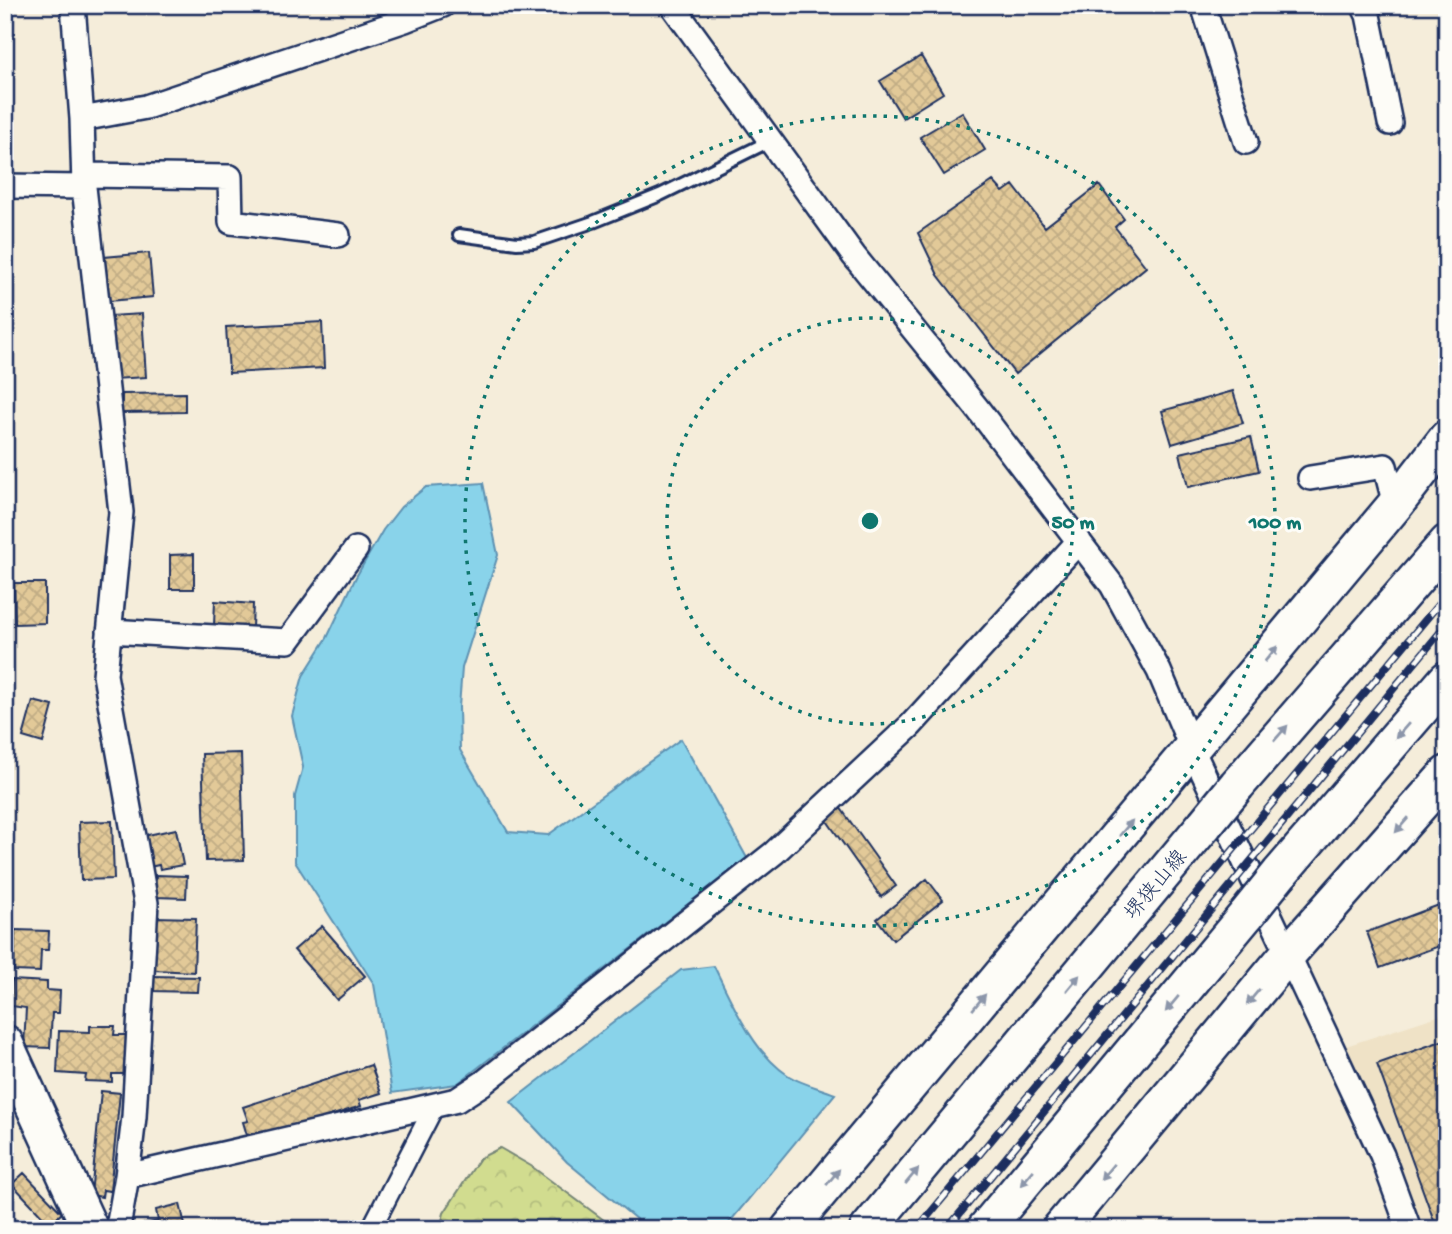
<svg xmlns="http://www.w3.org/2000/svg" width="1452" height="1234" viewBox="0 0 1452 1234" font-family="'Gochi Hand','Klee One',sans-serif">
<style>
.built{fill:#efe2c6}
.forest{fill:url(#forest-crowns);stroke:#768676;stroke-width:2}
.water{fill:#89d3ea;stroke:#5d91b2;stroke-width:2}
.building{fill:url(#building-cross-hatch);stroke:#1b2f5e;stroke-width:2}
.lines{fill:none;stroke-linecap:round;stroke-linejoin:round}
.service-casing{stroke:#1b2f5e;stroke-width:16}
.pedestrian-casing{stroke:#1b2f5e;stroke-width:23}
.minor-casing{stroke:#1b2f5e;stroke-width:28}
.primary-casing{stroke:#1b2f5e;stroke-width:40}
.service{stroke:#fdfcf7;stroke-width:10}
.pedestrian{stroke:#fdfcf7;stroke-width:18}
.minor{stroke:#fdfcf7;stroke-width:23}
.primary{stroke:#fdfcf7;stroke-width:35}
.rail-casing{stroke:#1b2f5e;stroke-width:8}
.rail{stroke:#fdfcf7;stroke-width:5;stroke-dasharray:16;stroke-linecap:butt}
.primary-bridge-casing{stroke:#1b2f5e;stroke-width:40;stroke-linecap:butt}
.primary-bridge{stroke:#fdfcf7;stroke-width:35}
.oneway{fill:#8c96aa}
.ring{fill:none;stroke:#0f766e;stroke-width:3.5;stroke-dasharray:3.5 7}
.labels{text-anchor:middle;stroke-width:6;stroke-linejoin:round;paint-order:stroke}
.street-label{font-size:21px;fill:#1b2f5e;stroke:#fdfcf7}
.centre{fill:#0f766e;stroke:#fdfcf7;stroke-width:3.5}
.ring-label{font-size:21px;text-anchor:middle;font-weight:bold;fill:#0f766e;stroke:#fdfcf7;stroke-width:6;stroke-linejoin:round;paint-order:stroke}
</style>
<defs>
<pattern id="forest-crowns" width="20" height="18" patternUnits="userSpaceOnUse" patternTransform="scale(1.75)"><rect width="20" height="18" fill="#d1dc8f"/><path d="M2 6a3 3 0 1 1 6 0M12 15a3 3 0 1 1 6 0" fill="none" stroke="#b3bd7e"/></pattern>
<pattern id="building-cross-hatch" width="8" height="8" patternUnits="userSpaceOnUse" patternTransform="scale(1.75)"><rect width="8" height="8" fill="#e2c998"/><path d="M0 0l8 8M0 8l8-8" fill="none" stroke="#c1ad85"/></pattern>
</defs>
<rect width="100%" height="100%" fill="#f5edda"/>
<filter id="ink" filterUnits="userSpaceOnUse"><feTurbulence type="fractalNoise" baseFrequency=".0143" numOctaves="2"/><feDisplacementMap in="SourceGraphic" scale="14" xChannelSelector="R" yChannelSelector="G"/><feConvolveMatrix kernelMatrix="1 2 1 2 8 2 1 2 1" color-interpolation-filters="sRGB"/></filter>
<g filter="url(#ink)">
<!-- built -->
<path class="built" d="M1447,1013V1229H1423L1346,1046Z"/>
<!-- forest -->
<path class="forest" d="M500,1148L531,1166L616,1229H440L444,1213L480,1158Z"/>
<!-- water -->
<path class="water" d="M483,483L498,555L462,668L459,707L460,750L508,832L548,835L681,739L747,858L457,1084L392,1093L374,984L295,862V796L303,767L292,716L303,676L327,638L356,577L383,530L401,507L426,487Z
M714,966C732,1003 754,1054 789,1076C802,1084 820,1088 835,1094L724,1229H648L567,1162L511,1102L681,970Z"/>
<!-- building -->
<path class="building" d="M921,56L943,93L903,118L880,81Z
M962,112L985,150L944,175L920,137Z
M993,181L1003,192L1013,185L1045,227L1099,185L1124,219L1115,227L1146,267L1015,374L938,275L918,233Z
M149,253L153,297L109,301L104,257Z
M142,314L146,377L113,379L110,316Z
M322,322L324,368L229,373L226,327Z
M5,355H9L11,383H5Z
M1233,391L1243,423L1172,444L1162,411Z
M185,393V412L122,413V394Z
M1251,437L1259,471L1188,487L1180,453Z
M194,554V589H170V555Z
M14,583H45V623L15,624Z
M215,601L253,604L252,627L214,625Z
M33,701L53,706L43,743L23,737Z
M241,753L244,860L206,861L202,754Z
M840,807L896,886L881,897L825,818Z
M112,821L114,879L81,880L79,822Z
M176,829L183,865L160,869L159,865L149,867L143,836Z
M156,875L187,876L186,898L155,897Z
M927,879L943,900L893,940L877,919Z
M1447,902V943L1380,968L1367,932Z
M155,917L196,918L194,972L154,970Z
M322,926L365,976L337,1000L294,950Z
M15,930L49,931L48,950H41L40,972L14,971Z
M152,976L199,977L198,992L151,991Z
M12,980L47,982V990L60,991L59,1013H52L50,1048L24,1047L26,1008L11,1006Z
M90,1026H115L114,1035H126L125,1074H112V1082L85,1081L86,1075L57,1073L59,1031L90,1032Z
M1447,1039V1229H1437L1377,1064Z
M371,1065L381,1093L359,1100L361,1106L249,1142L243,1122L248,1121L243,1107Z
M101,1091L120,1093L110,1191L103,1190L102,1197L91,1195Z
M24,1173L62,1213L50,1224L12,1184Z
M180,1204L186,1229H137L136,1226L158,1221L156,1210Z"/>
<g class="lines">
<defs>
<path id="service" d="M459,235L517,243L534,242L593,222L660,195L770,141"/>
<path id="pedestrian" d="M371,1229L435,1105"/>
<path id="minor" d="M73,5L82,119L84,187L121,512L105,675L146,903L134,1117L127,1176L119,1222L115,1229
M672,5L854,256L977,408L1112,585L1159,671L1192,749L1382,1155L1409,1229
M1203,5L1246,142
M1363,5L1368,15L1390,123
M82,119L146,107L405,20L443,5
M85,175L230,177L231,222L338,235
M5,186L84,187
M1310,478L1385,466L1395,505
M109,631L288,641L356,549
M127,1176L457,1100L483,1083L774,853L911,725L1079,541"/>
<path id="primary" d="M1237,785L1447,543
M1280,873L1447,679
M5,1043L90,1229
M789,1229L1395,505L1447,438
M868,1229L1205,824
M985,1229L1247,914
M1060,1229L1288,954L1447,774"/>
</defs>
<!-- service casing -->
<use href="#service" class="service-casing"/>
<!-- pedestrian casing -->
<use href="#pedestrian" class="pedestrian-casing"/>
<!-- minor casing -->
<use href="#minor" class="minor-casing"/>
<!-- primary casing -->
<use href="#primary" class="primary-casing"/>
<!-- service -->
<use href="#service" class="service"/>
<!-- pedestrian -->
<use href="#pedestrian" class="pedestrian"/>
<!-- minor -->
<use href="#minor" class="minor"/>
<!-- primary -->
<use href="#primary" class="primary"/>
<defs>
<path id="rail" d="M917,1229L1447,594
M947,1229L1447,624"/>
</defs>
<!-- rail casing -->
<use href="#rail" class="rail-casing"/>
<!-- rail -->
<use href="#rail" class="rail"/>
<defs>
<path id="primary-bridge" d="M1205,824L1237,785
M1247,914L1280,873"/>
</defs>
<!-- primary-bridge casing -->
<use href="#primary-bridge" class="primary-bridge-casing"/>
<!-- primary-bridge -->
<use href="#primary-bridge" class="primary-bridge"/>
</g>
<!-- one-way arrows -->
<defs><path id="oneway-solid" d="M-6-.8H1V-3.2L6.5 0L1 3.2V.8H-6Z" transform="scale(1.75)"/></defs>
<g class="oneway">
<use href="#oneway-solid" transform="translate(1271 654) rotate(-50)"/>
<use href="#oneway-solid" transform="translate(1402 731) rotate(131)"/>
<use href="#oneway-solid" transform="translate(1281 733) rotate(-49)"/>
<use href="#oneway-solid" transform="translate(1402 825) rotate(131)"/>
<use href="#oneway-solid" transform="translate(1126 828) rotate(-50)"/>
<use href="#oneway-solid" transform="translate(1073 983) rotate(-50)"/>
<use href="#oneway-solid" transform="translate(1253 997) rotate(130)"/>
<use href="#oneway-solid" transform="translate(979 1002) rotate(-50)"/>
<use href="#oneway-solid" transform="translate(1172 1004) rotate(130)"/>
<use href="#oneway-solid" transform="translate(1107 1172) rotate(130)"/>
<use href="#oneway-solid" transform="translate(912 1176) rotate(-50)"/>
<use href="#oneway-solid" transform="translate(833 1177) rotate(-50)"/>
<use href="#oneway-solid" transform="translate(1027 1178) rotate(130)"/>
</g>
</g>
<!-- distance rings -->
<g class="ring">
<circle cx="870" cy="521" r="203"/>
<circle cx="870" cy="521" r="405"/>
</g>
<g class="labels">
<!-- street labels -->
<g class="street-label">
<text transform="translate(1155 884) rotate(-50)" y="7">堺狭山線</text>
</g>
</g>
<circle cx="870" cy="521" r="10" class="centre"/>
<g class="ring-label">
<text x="1073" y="528">50 m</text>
<text x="1275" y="528">100 m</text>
</g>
<!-- margin -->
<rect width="1452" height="1234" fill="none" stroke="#fdfcf7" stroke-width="28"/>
<rect x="14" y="14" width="1424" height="1206" fill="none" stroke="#1b2f5e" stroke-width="2.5" filter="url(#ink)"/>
</svg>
